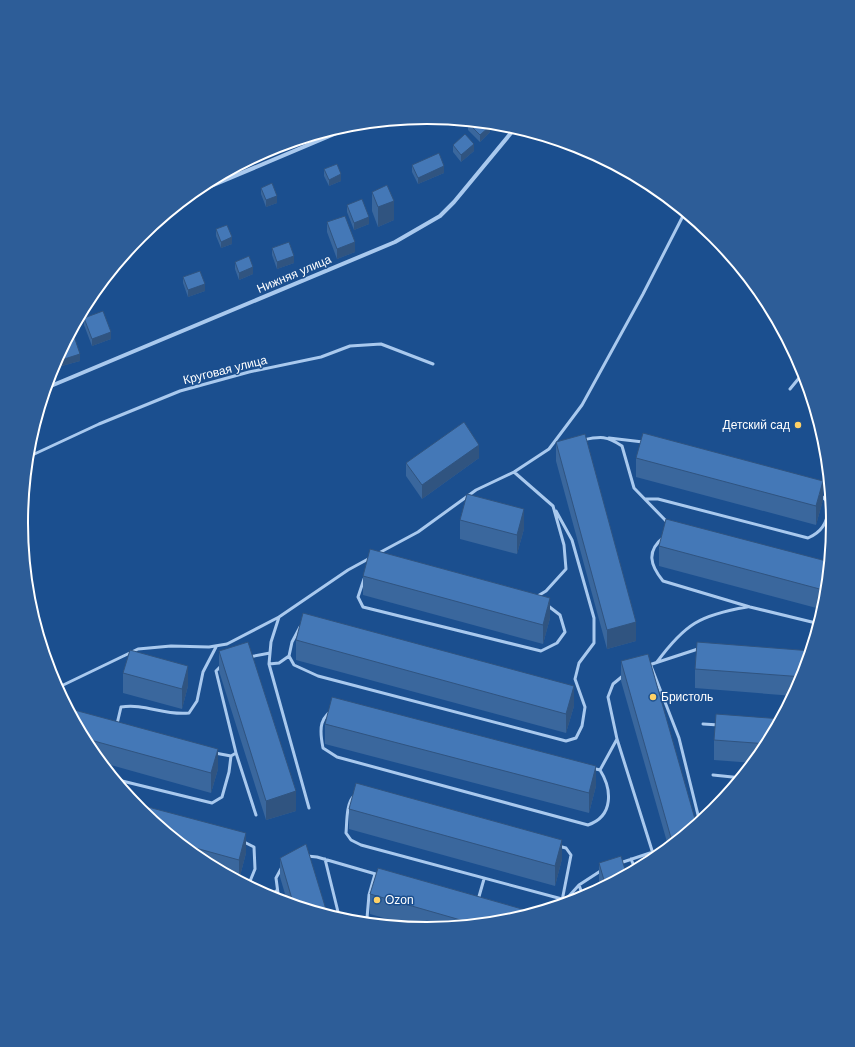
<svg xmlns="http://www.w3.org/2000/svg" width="855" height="1047" viewBox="0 0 855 1047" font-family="Helvetica,sans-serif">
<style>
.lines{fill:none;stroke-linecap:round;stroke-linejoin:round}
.service{stroke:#a9c9ee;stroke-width:3}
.minor{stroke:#a9c9ee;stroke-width:4}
.wall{fill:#3a679d}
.shaded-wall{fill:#305480}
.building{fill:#4478b7;stroke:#305480}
.poi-dot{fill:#ffd166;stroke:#1b4f8f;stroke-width:1.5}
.labels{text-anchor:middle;stroke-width:3;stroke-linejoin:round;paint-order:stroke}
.street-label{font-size:12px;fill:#fff;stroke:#1b4f8f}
.poi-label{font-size:12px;fill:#fff;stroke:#1b4f8f;text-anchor:start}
.rim{fill:none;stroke:#fff;stroke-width:2}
</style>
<rect width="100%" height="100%" fill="#1b4f8f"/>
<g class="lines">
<!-- service -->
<path class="service" d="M790,389L804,372
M609,438L643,442
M583,440C601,436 607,436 622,446L634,488L668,523
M28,457L99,424L180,391L249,372L321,357L350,346L381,344L433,364
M514,472L553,506L564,545L566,569L546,591L536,597
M645,499H658L808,538C824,531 830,518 827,501L820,495
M664,537C646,551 650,565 663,581L750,607L820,624
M377,554L418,532L476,490L514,472L549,449L582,405L643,294L685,212
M364,579L358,597L363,607L541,651L557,643L565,632L560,615L547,605
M279,617L271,642L269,664L309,808
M289,656L294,665L318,676L566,741L576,738L582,726L585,707L575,679L579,663L594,643V618L572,540L556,511
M249,657L270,653
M657,662C685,624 700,615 747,607
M269,664L279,663L289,656L292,642L300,627
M649,665L701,648
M651,666L679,738L700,823
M624,675L613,684L608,697L617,739L655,860
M57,688L138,649L171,646L209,647L227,644L279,617L348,570L370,558
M339,706L600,770C612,789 614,816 588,825L337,757L323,748C319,728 319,716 339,706Z
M117,724L121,707C145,703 164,716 189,713L197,701L203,672L216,647
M703,724L719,725
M215,753L231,756L236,753L216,671L221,666
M236,753L256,815
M600,770L617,739
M713,775L742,778
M114,779L212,803L222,797L229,772L231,756
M354,796C346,803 347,823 346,833L351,840L361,845L562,899
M244,842L254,847L255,869L248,886
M558,846L566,848L571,855L561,906
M307,856L317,857L379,875
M325,859L340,920
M631,859L636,871
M620,863L653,852
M375,874L369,895L367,918L377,925
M579,885L584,899
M271,899L276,891
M478,900L484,879
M279,901L276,878L282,867
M561,905L579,885L602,870"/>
<!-- minor -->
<path class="minor" d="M192,194L358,124
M46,388L395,242L440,216L454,202L516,127"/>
</g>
<!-- wall -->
<path class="wall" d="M468,123L490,132L480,142L468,130Z
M453,145L474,151L461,162L453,152Z
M412,165L444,173L418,184L412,172Z
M324,169L341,181L329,186L324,176Z
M261,188L277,203L266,207L261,194Z
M372,192L394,220L378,227L372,211Z
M347,205L369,224L354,230L347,212Z
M327,222L355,252L337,259L327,232Z
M216,229L232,244L221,248L216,236Z
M272,248L294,263L277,269L272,255Z
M235,262L253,274L239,280L235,269Z
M183,277L205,291L188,297L183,283Z
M84,318L111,339L92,346L84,325Z
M68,338L80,361L58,367L56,361Z
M810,390L813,402L809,398V392Z
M556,442L636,641L607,649L556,461Z
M479,458L422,499L406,476V463Z
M636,458L823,500L816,525L636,477Z
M460,520L524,529L517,554L460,539Z
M659,546L830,562L826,603L824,610L659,566Z
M363,576L550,618L543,644L363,595Z
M296,640L574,706L566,733L296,660Z
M219,651L296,811L266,820L219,671Z
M812,651L803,679L794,696L695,688V669Z
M621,661L697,826L669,849L621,681Z
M123,673L188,686L182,709L123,693Z
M67,708L218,769L211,793L100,762L89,749Z
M782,719L765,750L754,763L714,760V740Z
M325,724L596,786L589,813L325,744Z
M349,809L562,859L555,886L349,829Z
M140,811L246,853L239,880L234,879L201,861Z
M280,858L328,916L288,904L280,877Z
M599,863L627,876L601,890L599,883Z
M370,894L507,922L426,930L370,914Z"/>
<!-- shaded-wall -->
<path class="shaded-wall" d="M490,126V132L480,142V135Z
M474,144V151L461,162V155Z
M444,166V173L418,184V178Z
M341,174V181L329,186V180Z
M277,196V203L266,207V200Z
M394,201V220L378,227V207Z
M369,217V224L354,230V223Z
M232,237V244L221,248V242Z
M355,242V252L337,259V249Z
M294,256V263L277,269V262Z
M253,267V274L239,280V273Z
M205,284V291L188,297V290Z
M111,332V339L92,346V339Z
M80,354V361L58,367V361Z
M479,445V458L422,499V485Z
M823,481V500L816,525V506Z
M524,509V529L517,554V535Z
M550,598V618L543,644V625Z
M636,622V641L607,649V630Z
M188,666V686L182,709V689Z
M574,686V706L566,733V714Z
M218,749V769L211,793V773Z
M596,766V786L589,813V793Z
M296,791V811L266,820V801Z
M246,833V853L239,880V860Z
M562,840V859L555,886V866Z"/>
<!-- building -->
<path class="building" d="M470,121L487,123L490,126L480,135L468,123Z
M465,134L474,144L461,155L453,145Z
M439,153L444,166L418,178L412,165Z
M337,164L341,174L329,180L324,169Z
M272,183L277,196L266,200L261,188Z
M387,185L394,201L378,207L372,192Z
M362,199L369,217L354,223L347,205Z
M345,216L355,242L337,249L327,222Z
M227,225L232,237L221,242L216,229Z
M289,242L294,256L277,262L272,248Z
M249,256L253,267L239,273L235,262Z
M200,271L205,284L188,290L183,277Z
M103,311L111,332L92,339L84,318Z
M74,336L80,354L58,361L57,358L68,338Z
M464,422L479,445L422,485L406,463Z
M643,433L823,481L816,506L636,458Z
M585,434L636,622L607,630L556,442Z
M467,494L524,509L517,535L460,520Z
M666,519L830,562L827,591L659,546Z
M370,549L550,598L543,625L363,576Z
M303,613L574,686L566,714L296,640Z
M248,642L296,791L266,801L219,651Z
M697,642L812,651L804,677L695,669Z
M130,650L188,666L182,689L123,673Z
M648,654L697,826L673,845L621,661Z
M332,697L596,766L589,793L325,724Z
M67,708L218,749L211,773L83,738Z
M716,714L782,719L768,744L714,740Z
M356,783L562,840L555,866L349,809Z
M133,803L246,833L239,860L181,844L140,811Z
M306,844L328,916L294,906L280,858Z
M621,856L627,876L606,887L599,863Z
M378,868L536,913L507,922L478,925L370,894Z"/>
<!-- markers -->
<g class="poi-dot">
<circle cx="798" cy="425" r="4"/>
<circle cx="653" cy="697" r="4"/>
<circle cx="377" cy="900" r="4"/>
</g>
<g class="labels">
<!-- street labels -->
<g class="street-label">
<text transform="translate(294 274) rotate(-23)" y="4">Нижняя улица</text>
<text transform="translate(225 370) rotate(-14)" y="4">Круговая улица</text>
</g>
<!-- poi labels -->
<g class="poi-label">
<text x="790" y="429" text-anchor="end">Детский сад</text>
<text x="661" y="701">Бристоль</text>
<text x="385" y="904">Ozon</text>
</g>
</g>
<!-- crop -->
<path d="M0 0H855V1047H0ZM28 523a399 399 0 1 1 798 0a399 399 0 1 1-798 0Z" fill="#2d5d98" fill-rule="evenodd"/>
<path class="rim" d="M28 523a399 399 0 1 1 798 0a399 399 0 1 1-798 0Z"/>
</svg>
